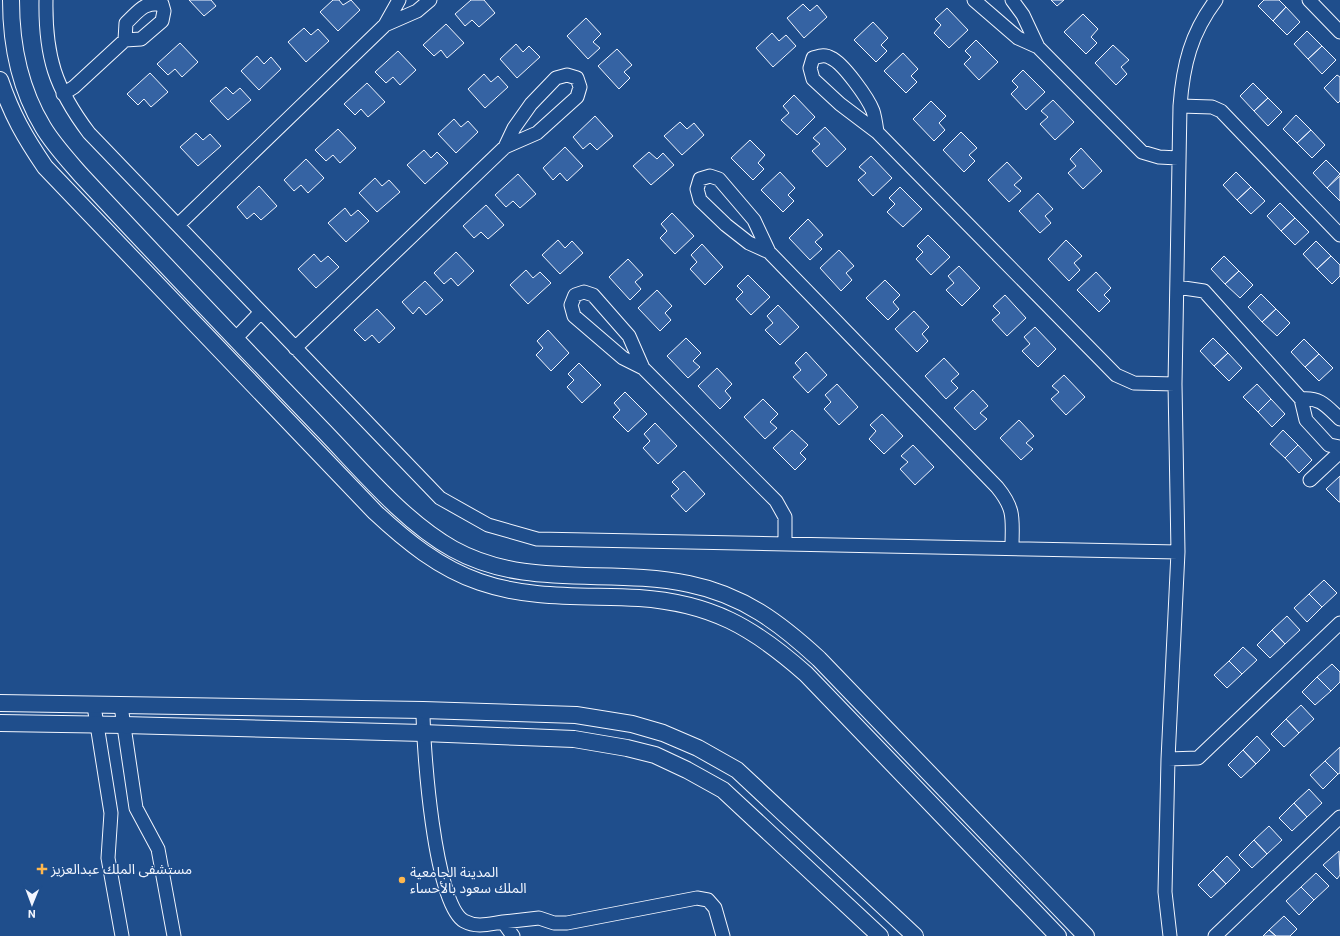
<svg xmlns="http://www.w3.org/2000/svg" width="1340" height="936" viewBox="0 0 1340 936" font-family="Roboto,'Noto Sans Arabic',sans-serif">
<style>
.building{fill:#3563a3;stroke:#f2f6ff}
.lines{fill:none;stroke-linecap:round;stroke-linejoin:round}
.minor-casing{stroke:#f2f6ff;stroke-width:15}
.major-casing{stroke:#f2f6ff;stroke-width:18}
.minor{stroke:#1f4e8c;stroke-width:13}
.major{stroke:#1f4e8c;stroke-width:16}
.poi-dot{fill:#ffb74d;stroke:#1f4e8c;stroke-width:1.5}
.labels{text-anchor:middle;stroke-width:3;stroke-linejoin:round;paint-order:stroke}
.poi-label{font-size:14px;fill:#f2f6ff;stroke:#1f4e8c;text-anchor:start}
</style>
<rect width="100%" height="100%" fill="#1f4e8c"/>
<!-- building -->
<path class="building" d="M189,0H211L216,6L204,16Z
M333,0H339L343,5L351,0L360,10L338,31L320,12Z
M471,0H484L495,13L479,27L472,20L465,26L455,14Z
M1051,0H1064L1057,6Z
M1264,0H1279L1286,7L1273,21L1258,6Z
M803,4L810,11L817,5L827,17L804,38L787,18Z
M1286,7L1300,22L1287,35L1273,21Z
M947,8L968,30L949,48L934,33L941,25L935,19Z
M1083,14L1098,29L1091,37L1097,43L1086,54L1064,32Z
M586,18L601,34L593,42L600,48L588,59L567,36Z
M873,22L888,38L881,45L887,51L876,62L854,40Z
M446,24L464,43L447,58L441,50L434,56L423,45Z
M304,28L311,35L318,29L329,41L306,62L288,42Z
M1307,31L1322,46L1308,59L1294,44Z
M772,33L779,41L786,35L796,46L773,67L756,48Z
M976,40L998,62L979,80L964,64L971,57L965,51Z
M180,43L198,62L182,77L175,69L168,75L157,64Z
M516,44L523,52L529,46L540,57L517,78L500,59Z
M1113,45L1129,60L1121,67L1127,74L1116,85L1095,63Z
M1322,46L1336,60L1322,74L1308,59Z
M617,49L632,65L624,72L630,78L619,89L598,66Z
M398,51L416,70L400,85L393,77L386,83L375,72Z
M903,53L918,69L911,76L917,82L906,93L884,71Z
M257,56L264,64L271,57L281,69L259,90L241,71Z
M1023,70L1045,92L1026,110L1011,94L1018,87L1012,81Z
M150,73L168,92L151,107L144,99L138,105L127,94Z
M484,74L491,82L498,76L508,87L485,108L468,89Z
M1337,75L1340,77V101L1338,103L1324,88Z
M367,83L385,102L368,117L361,109L355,115L344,104Z
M1253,83L1268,98L1254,111L1240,96Z
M226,87L233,94L240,88L251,100L228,120L210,101Z
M794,95L815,117L797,135L781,120L789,113L783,106Z
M1268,98L1282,112L1268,126L1254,111Z
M1053,100L1074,122L1055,140L1040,124L1048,117L1041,111Z
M931,101L946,116L939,123L945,130L934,141L913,119Z
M1296,115L1311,130L1297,143L1283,129Z
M595,116L613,136L597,150L590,143L583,149L573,137Z
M454,119L461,127L468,121L478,132L456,153L438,134Z
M680,122L687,129L694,123L704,135L682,155L664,136Z
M825,127L846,149L827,167L812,151L820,144L813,138Z
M338,129L356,148L340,163L333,155L326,161L315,150Z
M1311,130L1325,145L1312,158L1297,143Z
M961,132L977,148L969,155L975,161L964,172L943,150Z
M196,133L203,140L210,134L221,146L198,166L180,147Z
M750,140L765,155L758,163L764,169L753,180L731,158Z
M565,147L583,166L567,181L560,173L553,180L543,168Z
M1081,148L1102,171L1083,189L1068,173L1076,166L1070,159Z
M424,150L431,158L437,152L448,163L425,184L407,165Z
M649,152L657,159L663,153L674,165L651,185L633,166Z
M871,156L892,178L873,196L858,180L866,173L859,167Z
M306,159L324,178L308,193L301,185L294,191L284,180Z
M1326,160L1340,174L1327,188L1313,173Z
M1007,162L1022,178L1014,185L1021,191L1009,202L988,180Z
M780,172L795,188L788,195L794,201L783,212L761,190Z
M1236,172L1251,187L1237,200L1223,185Z
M518,174L536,194L520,208L513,201L506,207L495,195Z
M1340,176V201L1327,188Z
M375,178L382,186L389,180L400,192L377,212L359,193Z
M259,186L277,206L261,220L254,213L247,219L237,207Z
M900,187L922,209L903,227L887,212L895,204L889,198Z
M1251,187L1265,201L1251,214L1237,200Z
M1038,193L1053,209L1045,216L1051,223L1040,233L1019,211Z
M1280,203L1295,218L1281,231L1267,216Z
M486,205L504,225L488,239L481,232L474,238L463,226Z
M345,208L351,216L358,210L369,221L346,242L328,223Z
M672,213L694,236L675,254L660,238L667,231L661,224Z
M1295,218L1309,232L1295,245L1281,231Z
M808,219L823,235L815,242L822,249L810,260L789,238Z
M928,235L950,257L931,275L916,259L923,252L917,246Z
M558,240L565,248L572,241L583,253L560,274L542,255Z
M1066,240L1082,256L1074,263L1080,270L1069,281L1048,259Z
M1316,241L1331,256L1317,269L1303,254Z
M702,244L723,267L705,285L690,269L697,262L691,255Z
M839,250L854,266L846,273L852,280L841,291L820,268Z
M456,252L474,271L458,286L451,278L444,284L434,273Z
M314,254L321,262L328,256L339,267L316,288L298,269Z
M1224,256L1239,271L1225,284L1211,269Z
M1331,256L1340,265V276L1332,284L1317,269Z
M628,259L643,275L635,282L641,289L630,300L609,277Z
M959,266L980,288L962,306L946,290L954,283L948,276Z
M526,270L533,278L540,272L551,283L528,304L510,285Z
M1239,271L1253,285L1240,298L1225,284Z
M1096,272L1111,288L1104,295L1110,301L1099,312L1077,290Z
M748,275L770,297L751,315L736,299L743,292L737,286Z
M885,280L900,295L893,302L899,309L888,320L866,298Z
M425,281L443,300L426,315L419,307L413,314L402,302Z
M657,290L672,306L665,313L671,320L660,331L638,308Z
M1261,294L1276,309L1262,322L1248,307Z
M1005,295L1026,318L1007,336L992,320L1000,313L993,306Z
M778,305L799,327L780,345L765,330L773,323L767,316Z
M377,309L395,328L379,343L372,335L365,341L354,330Z
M1276,309L1290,323L1277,336L1262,322Z
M914,311L929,327L922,334L928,341L917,352L895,329Z
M1035,327L1056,349L1038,367L1022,351L1030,344L1024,337Z
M548,330L569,353L551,371L536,355L543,348L537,341Z
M686,338L701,353L693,361L700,367L688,378L667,356Z
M1213,338L1228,353L1214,366L1200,351Z
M1304,339L1319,354L1305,367L1291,352Z
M806,352L827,375L808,393L793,377L801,370L795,363Z
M1228,353L1242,368L1229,381L1214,366Z
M1319,354L1333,368L1319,381L1305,367Z
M944,358L959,374L951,381L958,388L946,399L925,376Z
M579,363L601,385L582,403L567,387L574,380L568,374Z
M717,368L732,384L725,391L731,398L720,409L698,386Z
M1064,375L1085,397L1066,415L1051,399L1059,392L1052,386Z
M837,384L858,407L839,425L824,409L831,402L825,395Z
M1257,384L1271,399L1258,412L1243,397Z
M973,390L988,406L980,413L987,419L975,430L954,408Z
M625,392L647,414L628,432L613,417L620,410L614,403Z
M763,399L778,414L770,422L777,428L765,439L744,417Z
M1271,399L1285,414L1272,427L1258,412Z
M882,414L903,436L884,454L869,439L876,431L870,425Z
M1019,420L1034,436L1026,443L1033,449L1021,460L1000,438Z
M655,423L677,446L658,464L643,448L650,441L644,434Z
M792,430L808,445L800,453L806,459L795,470L773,448Z
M1283,430L1298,445L1285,458L1270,444Z
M913,445L934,467L915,485L900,469L908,462L901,456Z
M1298,445L1312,460L1299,473L1285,458Z
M684,471L705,494L686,512L671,496L679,489L672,482Z
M1340,476V502H1339L1326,489Z
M1324,580L1337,593L1322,607L1309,594Z
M1309,594L1322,607L1307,622L1294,608Z
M1287,616L1300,630L1285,644L1272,630Z
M1272,630L1285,644L1270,658L1257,645Z
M1243,647L1257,660L1242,674L1229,661Z
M1229,661L1242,674L1227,688L1214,675Z
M1332,664L1340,672V682L1331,691L1317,677Z
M1317,677L1331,691L1315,705L1302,692Z
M1301,705L1314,719L1299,733L1286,719Z
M1286,719L1299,733L1284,747L1271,734Z
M1257,736L1270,750L1256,764L1243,750Z
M1340,747V773L1338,774L1325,761Z
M1243,750L1256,764L1241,778L1228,765Z
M1325,761L1338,774L1323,789L1310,775Z
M1309,789L1322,803L1307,817L1294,803Z
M1294,803L1307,817L1292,831L1279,818Z
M1269,826L1282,840L1267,854L1254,840Z
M1254,840L1267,854L1252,868L1239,855Z
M1339,851L1340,875L1337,879L1323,865Z
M1227,856L1240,870L1226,884L1213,870Z
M1213,870L1226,884L1211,898L1198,885Z
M1316,873L1329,886L1314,900L1301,887Z
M1301,887L1314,900L1299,915L1286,901Z
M1284,916L1297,929L1290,936H1276L1269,930Z
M1269,930L1276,936H1263Z"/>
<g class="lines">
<defs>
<path id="minor" d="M46,0C45,56 55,88 89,133L440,498L488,525L537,539L1178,552
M974,0L1018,38L1038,47
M1012,0L1023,15L1038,47L1142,152L1159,157L1178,158
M1309,0L1340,32
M385,25L399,0
M63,94L74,87L125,40L141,39L162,21L164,11L162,4C143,2 139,11 126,23L125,40
M1180,106L1212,107L1221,111L1340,235
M877,132C876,125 875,117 873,111C868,98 843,63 831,58C825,54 820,56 813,58L810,68L813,79L840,104L877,132L1116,375L1134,383L1175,384
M178,225L385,25L417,11L430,0
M769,252L749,243L726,225L700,200L697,189L700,179L710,176L719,179L754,220L769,252L997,487C1016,510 1012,520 1012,548
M1177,287L1204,291L1301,399L1306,420L1329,445L1340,447
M235,339L261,312
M295,348L505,147L537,133L577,97L580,87L577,78L567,75L556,78L531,104L514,128L505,147
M643,368L629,336L593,295L584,292L575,295L571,305L574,316L623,358L643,368L776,501L785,517V544
M1301,399C1321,397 1327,407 1340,419
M1310,480L1340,452
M94,706L111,813L108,858L122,936
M121,706L136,808L158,849L174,936
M423,710C423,746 434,904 464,921C477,928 489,924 503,922L513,936
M1168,759L1198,758L1340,623
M503,922L539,918L554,923H567L697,898L708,900L715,908L723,936
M1170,936L1165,892L1168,759L1178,552L1175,384L1180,106C1183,65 1191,33 1216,0
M1215,936L1340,817"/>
<path id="major" d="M11,0C11,44 20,89 43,127C53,144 68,160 81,175C160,260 240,344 320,427C360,468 403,521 453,549C527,590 610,567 689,584C743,595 780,623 819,659L1086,936
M0,80C12,115 24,136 45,167L375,512C406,541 439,568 480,582C532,600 586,595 639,598C711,603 753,627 806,674L1058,936
M0,703L423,710L576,715L632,724L663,733L698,748L737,770L915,936
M0,723L124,725L423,733L574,739L627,748L655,755L687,770L723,790L880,936"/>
</defs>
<!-- minor casing -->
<use href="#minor" class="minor-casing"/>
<!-- major casing -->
<use href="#major" class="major-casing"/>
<!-- minor -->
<use href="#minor" class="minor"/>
<!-- major -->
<use href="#major" class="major"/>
</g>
<!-- markers -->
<g class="poi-dot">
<path d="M40 863h4v4h4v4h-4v4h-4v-4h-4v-4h4z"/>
<circle cx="402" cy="880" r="4"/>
</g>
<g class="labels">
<!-- poi labels -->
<g class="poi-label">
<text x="51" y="874">مستشفى الملك عبدالعزيز</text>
<text x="410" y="877">المدينة الجامعية<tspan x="410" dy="16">الملك سعود بالأحساء</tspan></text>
</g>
</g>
<!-- north arrow -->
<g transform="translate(32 904) rotate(181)" stroke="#1f4e8c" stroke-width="3" paint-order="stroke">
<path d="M0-3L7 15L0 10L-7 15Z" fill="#f2f6ff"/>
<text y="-6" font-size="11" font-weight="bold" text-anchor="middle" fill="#f2f6ff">N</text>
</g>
</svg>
